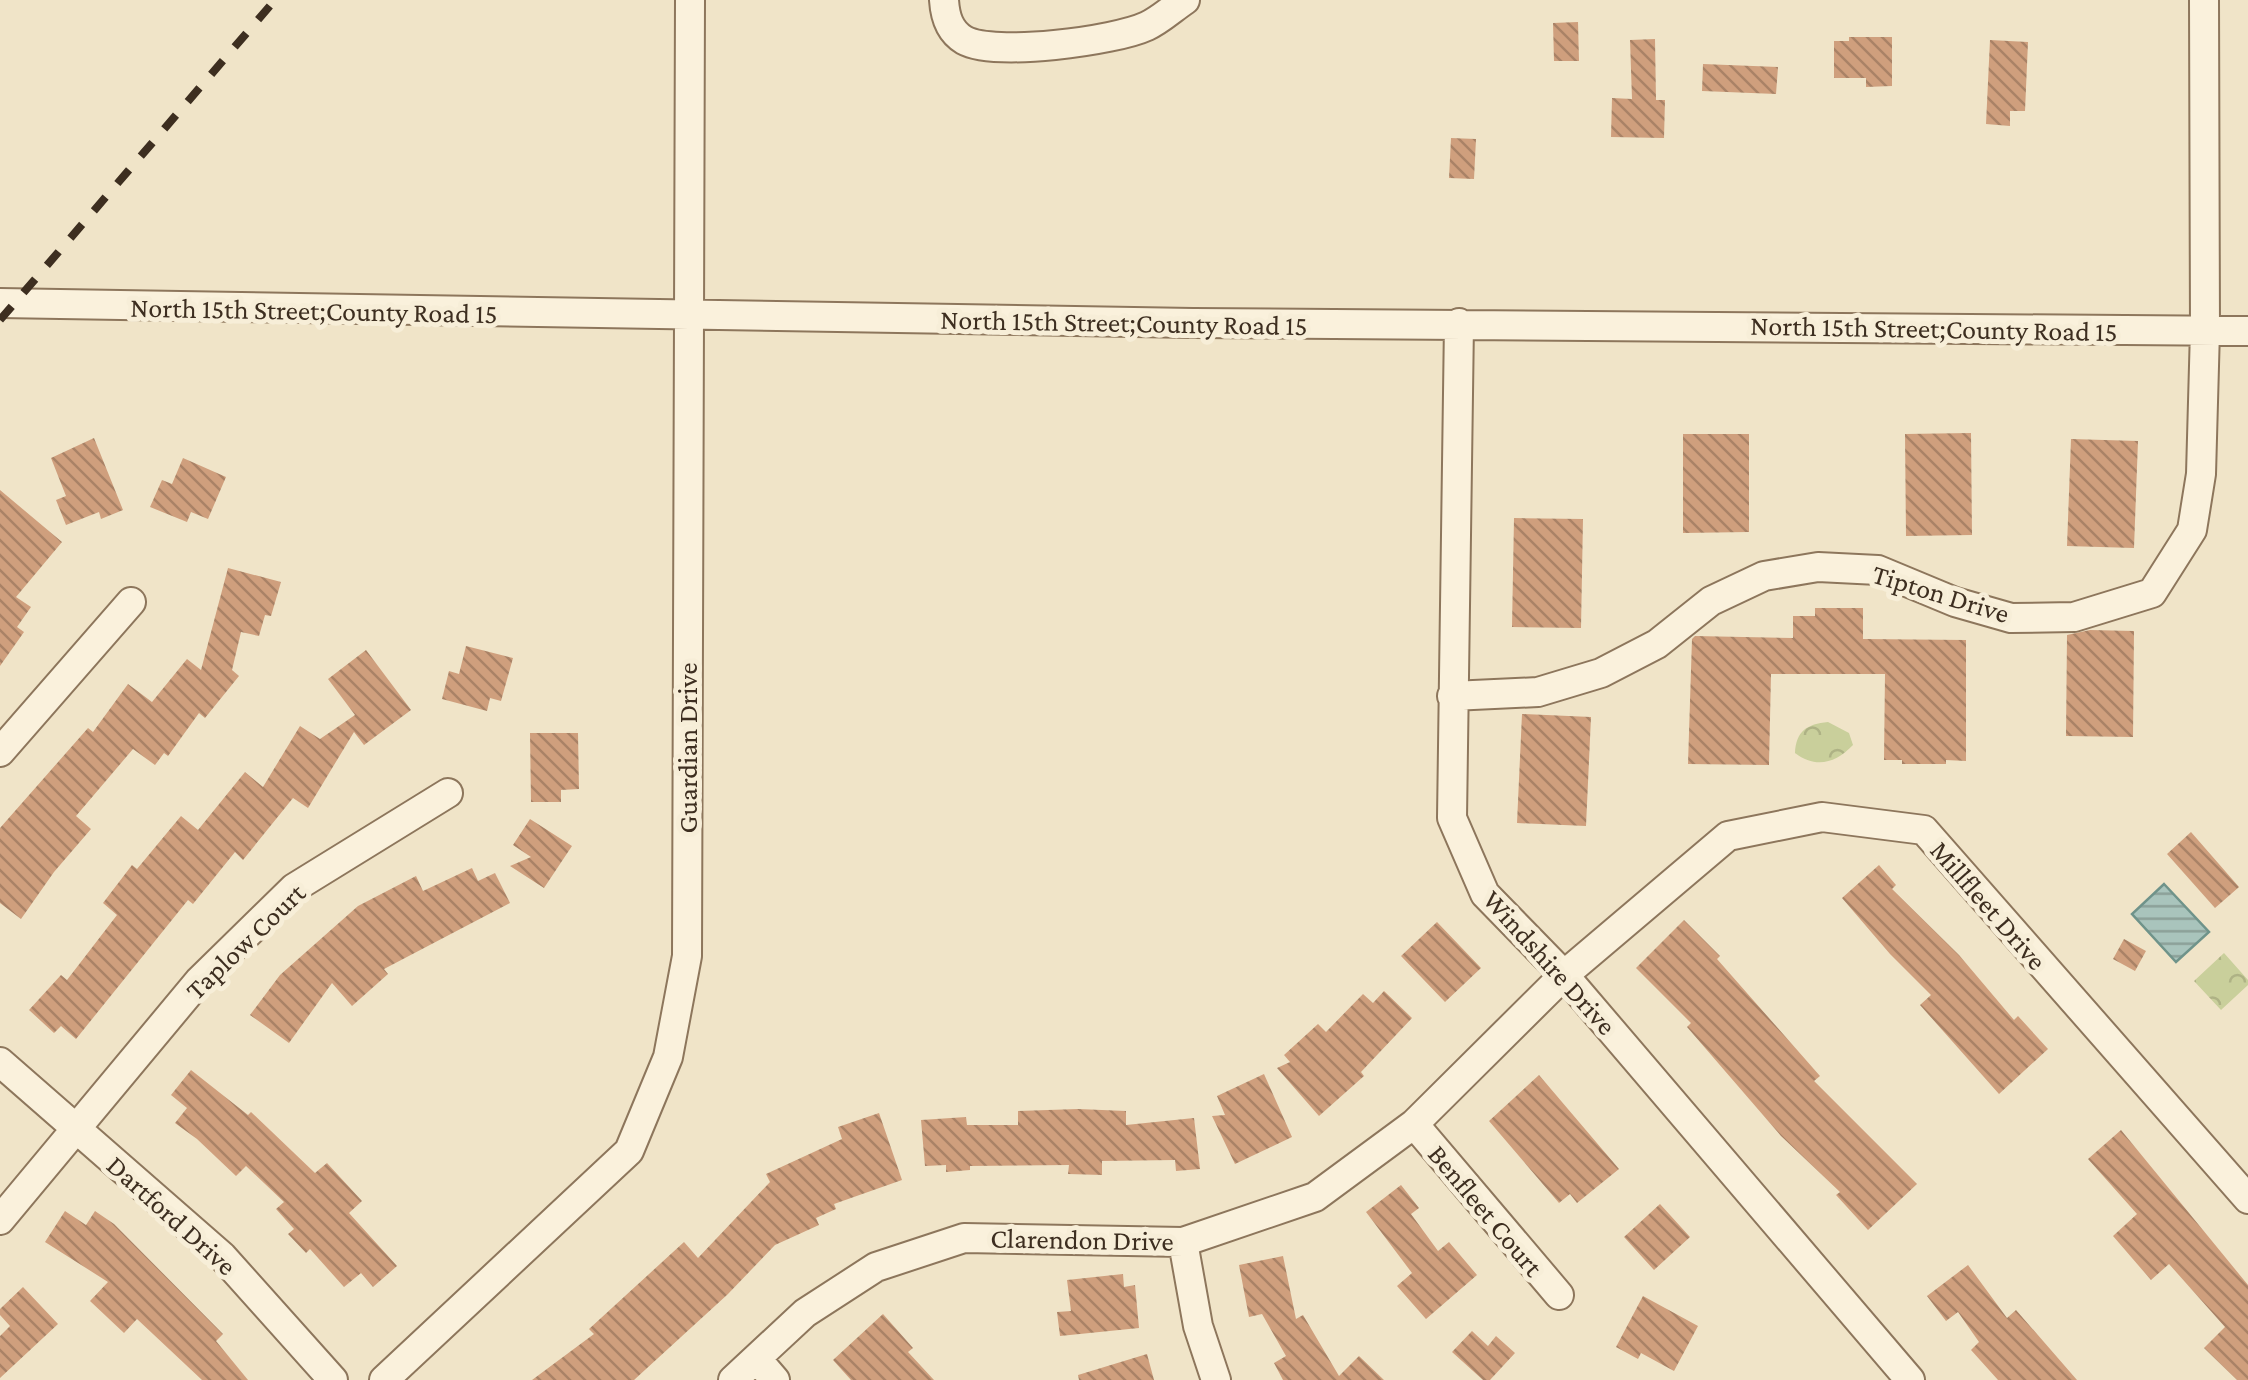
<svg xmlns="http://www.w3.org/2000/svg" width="2248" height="1380" viewBox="0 0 2248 1380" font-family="'Crimson Pro',serif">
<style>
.forest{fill:url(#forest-crowns)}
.water{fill:url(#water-rules);stroke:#6f938a;stroke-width:2.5}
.building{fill:url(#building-back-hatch)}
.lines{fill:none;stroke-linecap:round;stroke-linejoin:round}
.minor-casing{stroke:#8d765c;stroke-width:32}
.minor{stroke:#faf1dc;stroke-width:28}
.rail{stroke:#3d2e20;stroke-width:8;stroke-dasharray:18 18;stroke-linecap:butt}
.labels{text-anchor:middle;stroke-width:10;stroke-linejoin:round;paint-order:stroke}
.street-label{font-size:28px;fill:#3d2e20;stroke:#f7eed8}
</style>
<defs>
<pattern id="forest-crowns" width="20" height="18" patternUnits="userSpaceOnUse" patternTransform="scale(2.5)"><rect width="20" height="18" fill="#c9cf9b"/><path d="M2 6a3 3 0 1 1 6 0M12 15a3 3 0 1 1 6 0" fill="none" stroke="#aeb285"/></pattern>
<pattern id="water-rules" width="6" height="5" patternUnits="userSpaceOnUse" patternTransform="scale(2.5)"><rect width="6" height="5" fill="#a9c4bc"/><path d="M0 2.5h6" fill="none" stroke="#8ba098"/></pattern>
<pattern id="building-back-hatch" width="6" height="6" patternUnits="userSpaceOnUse" patternTransform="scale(2.5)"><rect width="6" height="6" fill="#cf9f7d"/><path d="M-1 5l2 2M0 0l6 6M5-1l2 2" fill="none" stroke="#a98266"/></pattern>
</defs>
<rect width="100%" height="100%" fill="#f0e4c8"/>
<!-- forest -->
<path class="forest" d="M1828,722L1849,733L1853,745C1836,763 1816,769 1795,753C1796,731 1807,724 1828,722Z
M2224,953L2248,980V985L2221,1010L2194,981Z"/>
<!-- water -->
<path class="water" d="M2164,884L2209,932L2176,962L2132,914Z"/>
<!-- building -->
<path class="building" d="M1578,22L1579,61H1554L1553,23Z
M1849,37H1892V86L1866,87V78H1834V41H1849Z
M1655,39L1656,100H1665L1664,138L1611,137L1612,98L1632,99L1630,40Z
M1990,40L2028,42L2025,111H2010V126L1986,124Z
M1703,64L1778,67L1776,94L1702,91Z
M1451,138L1476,139L1474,179L1449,178Z
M1971,433L1972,535L1906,536L1905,434Z
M1683,434H1749V532L1683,533Z
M94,438L123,510L101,519L99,512L66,525L56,500L66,496L51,458Z
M2071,439L2138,441L2134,548L2067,546Z
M183,458L226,477L208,519L191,512L187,522L150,507L162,480L172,484Z
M0,490L62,542L16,597L31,607L17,627L24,632L0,666Z
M1514,518L1583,519L1581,628L1512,627Z
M228,568L281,582L271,616L265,615L259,636L241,632L232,670L239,676L205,718L199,713L168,756L164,753L155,765L133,749L76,816L91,829L54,872L21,919L0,903V828L88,728L93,732L128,684L152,702L187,659L201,670Z
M1815,608H1863V639L1966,640V761L1946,760V764H1902V760H1884L1885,674H1771L1769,765L1688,764L1692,639L1695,636L1793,638V616H1815Z
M2090,630L2134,631L2133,737L2066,736L2067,635Z
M466,646L513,658L501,701L490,698L487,711L442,699L449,671L459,674Z
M366,650L411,710L364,745L354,732L308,808L293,798L243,860L235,852L193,904L188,900L76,1039L61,1026L54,1033L29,1010L61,975L67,980L117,915L103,903L132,865L137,869L181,816L198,830L245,772L263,787L300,726L320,739L355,715L328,679Z
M1522,714L1591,717L1586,826L1517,823Z
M530,733H578L579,789L561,790V802H531Z
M530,819L572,846L544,888L510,866L531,857L513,845Z
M2191,832L2239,887L2215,908L2167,854Z
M1879,865L1896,885L1892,889L1959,955L2014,1020L2018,1016L2048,1049L1999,1094L1920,1005L1931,995L1890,954L1842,898Z
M472,868L478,881L495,873L510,903L384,969L388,974L352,1006L332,983L289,1043L250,1015L280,975L358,906L416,876L423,891Z
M1684,920L1720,956L1717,959L1820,1076L1814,1081L1917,1184L1868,1230L1836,1195L1840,1192L1781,1136L1687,1027L1691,1023L1636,968Z
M1437,922L1481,968L1445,1002L1401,956Z
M2124,939L2146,951L2135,971L2113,959Z
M1384,991L1412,1018L1361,1072L1364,1076L1319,1116L1277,1068L1290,1062L1284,1055L1318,1024L1326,1032L1363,994L1373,1003Z
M191,1070L248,1115L251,1112L315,1173L327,1163L362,1201L349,1213L397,1266L373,1287L361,1273L344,1287L310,1249L306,1253L288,1234L294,1229L276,1209L284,1202L246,1166L236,1176L197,1139L175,1123L187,1108L171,1095Z
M1264,1074L1292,1137L1235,1164L1212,1116L1225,1115L1217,1096Z
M1539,1075L1619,1169L1577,1203L1570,1194L1559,1203L1489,1121Z
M1078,1109L1126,1111V1125L1194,1118L1200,1169L1176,1171L1175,1160L1102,1161V1175L1068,1174L1069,1165L970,1166V1170L946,1172V1165L925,1166L921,1120L966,1117L967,1125H1018V1111Z
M879,1113L902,1180L834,1204L836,1209L816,1218L819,1225L775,1245L728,1294L634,1380H532L594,1334L589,1329L684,1242L698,1258L770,1182L766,1174L842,1139L838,1127Z
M2121,1130L2248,1285V1380H2237L2204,1348L2225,1327L2169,1264L2151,1280L2113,1236L2137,1214L2088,1159Z
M1401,1185L1419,1208L1411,1214L1438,1251L1449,1242L1477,1275L1426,1319L1397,1286L1412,1273L1366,1212Z
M1660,1204L1690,1237L1654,1270L1624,1237Z
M65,1211L86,1225L95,1211L114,1224L223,1334L216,1341L248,1380H202L137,1319L124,1333L90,1301L108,1282L45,1242Z
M1283,1256L1296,1319L1303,1315L1339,1376L1359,1356L1384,1380H1283L1274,1363L1286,1356L1262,1314L1249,1317L1239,1265Z
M1968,1265L2007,1318L2016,1310L2077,1380H1998L1971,1350L1979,1342L1958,1312L1946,1321L1927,1296Z
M1123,1274L1124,1287L1135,1285L1139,1328L1060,1336L1057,1312L1071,1311L1067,1280Z
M23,1287L58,1324L0,1378V1336L10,1326L0,1315V1309Z
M1643,1296L1698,1326L1674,1371L1641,1353L1638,1359L1616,1347Z
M883,1314L913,1348L908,1352L934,1380H851L833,1360Z
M1472,1331L1488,1346L1496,1336L1515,1353L1490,1380H1483L1452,1352Z
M1147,1354L1154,1380H1079L1078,1375Z"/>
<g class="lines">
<defs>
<path id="minor" d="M944,0C945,16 949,31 964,40C994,57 1115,41 1147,26C1160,20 1173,8 1185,0
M0,303L1193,323L2248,331
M1459,323L1452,818L1485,894L1564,975L1910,1380
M1452,696L1538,692L1601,673L1657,644L1711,601L1764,576L1818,567L1878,570L1955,602L2011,618L2074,617L2152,593L2192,530L2201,474L2205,330L2204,0
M0,752L131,602
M0,1062L222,1256L333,1380
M1414,1124L1559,1295
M0,1220L199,981L294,888L448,793
M1183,1242L1198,1326L1216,1380
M757,1359L775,1380
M384,1380L629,1151L668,1057L687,956L690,0
M733,1380L805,1313L876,1267L964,1238L1183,1242L1315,1197L1414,1124L1564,975L1728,836L1822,817L1924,830L2248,1199"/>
</defs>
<!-- minor casing -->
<use href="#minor" class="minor-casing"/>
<!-- minor -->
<use href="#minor" class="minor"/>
<!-- rail -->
<path class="rail" d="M0,320L275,0"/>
</g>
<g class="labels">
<!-- street labels -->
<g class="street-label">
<text transform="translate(314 310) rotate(1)" y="10">North 15th Street;County Road 15</text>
<text transform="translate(1124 322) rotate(1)" y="10">North 15th Street;County Road 15</text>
<text transform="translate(1934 328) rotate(1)" y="10">North 15th Street;County Road 15</text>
<text transform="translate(1941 593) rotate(17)" y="10">Tipton Drive</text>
<text transform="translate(687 748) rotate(-90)" y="10">Guardian Drive</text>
<text transform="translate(1989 905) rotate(49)" y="10">Millfleet Drive</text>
<text transform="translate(245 941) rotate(-44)" y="10">Taplow Court</text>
<text transform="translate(1550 962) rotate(48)" y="10">Windshire Drive</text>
<text transform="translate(1486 1210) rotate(50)" y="10">Benfleet Court</text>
<text transform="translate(172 1215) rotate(42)" y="10">Dartford Drive</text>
<text transform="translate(1082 1239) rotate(1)" y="10">Clarendon Drive</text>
</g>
</g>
</svg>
